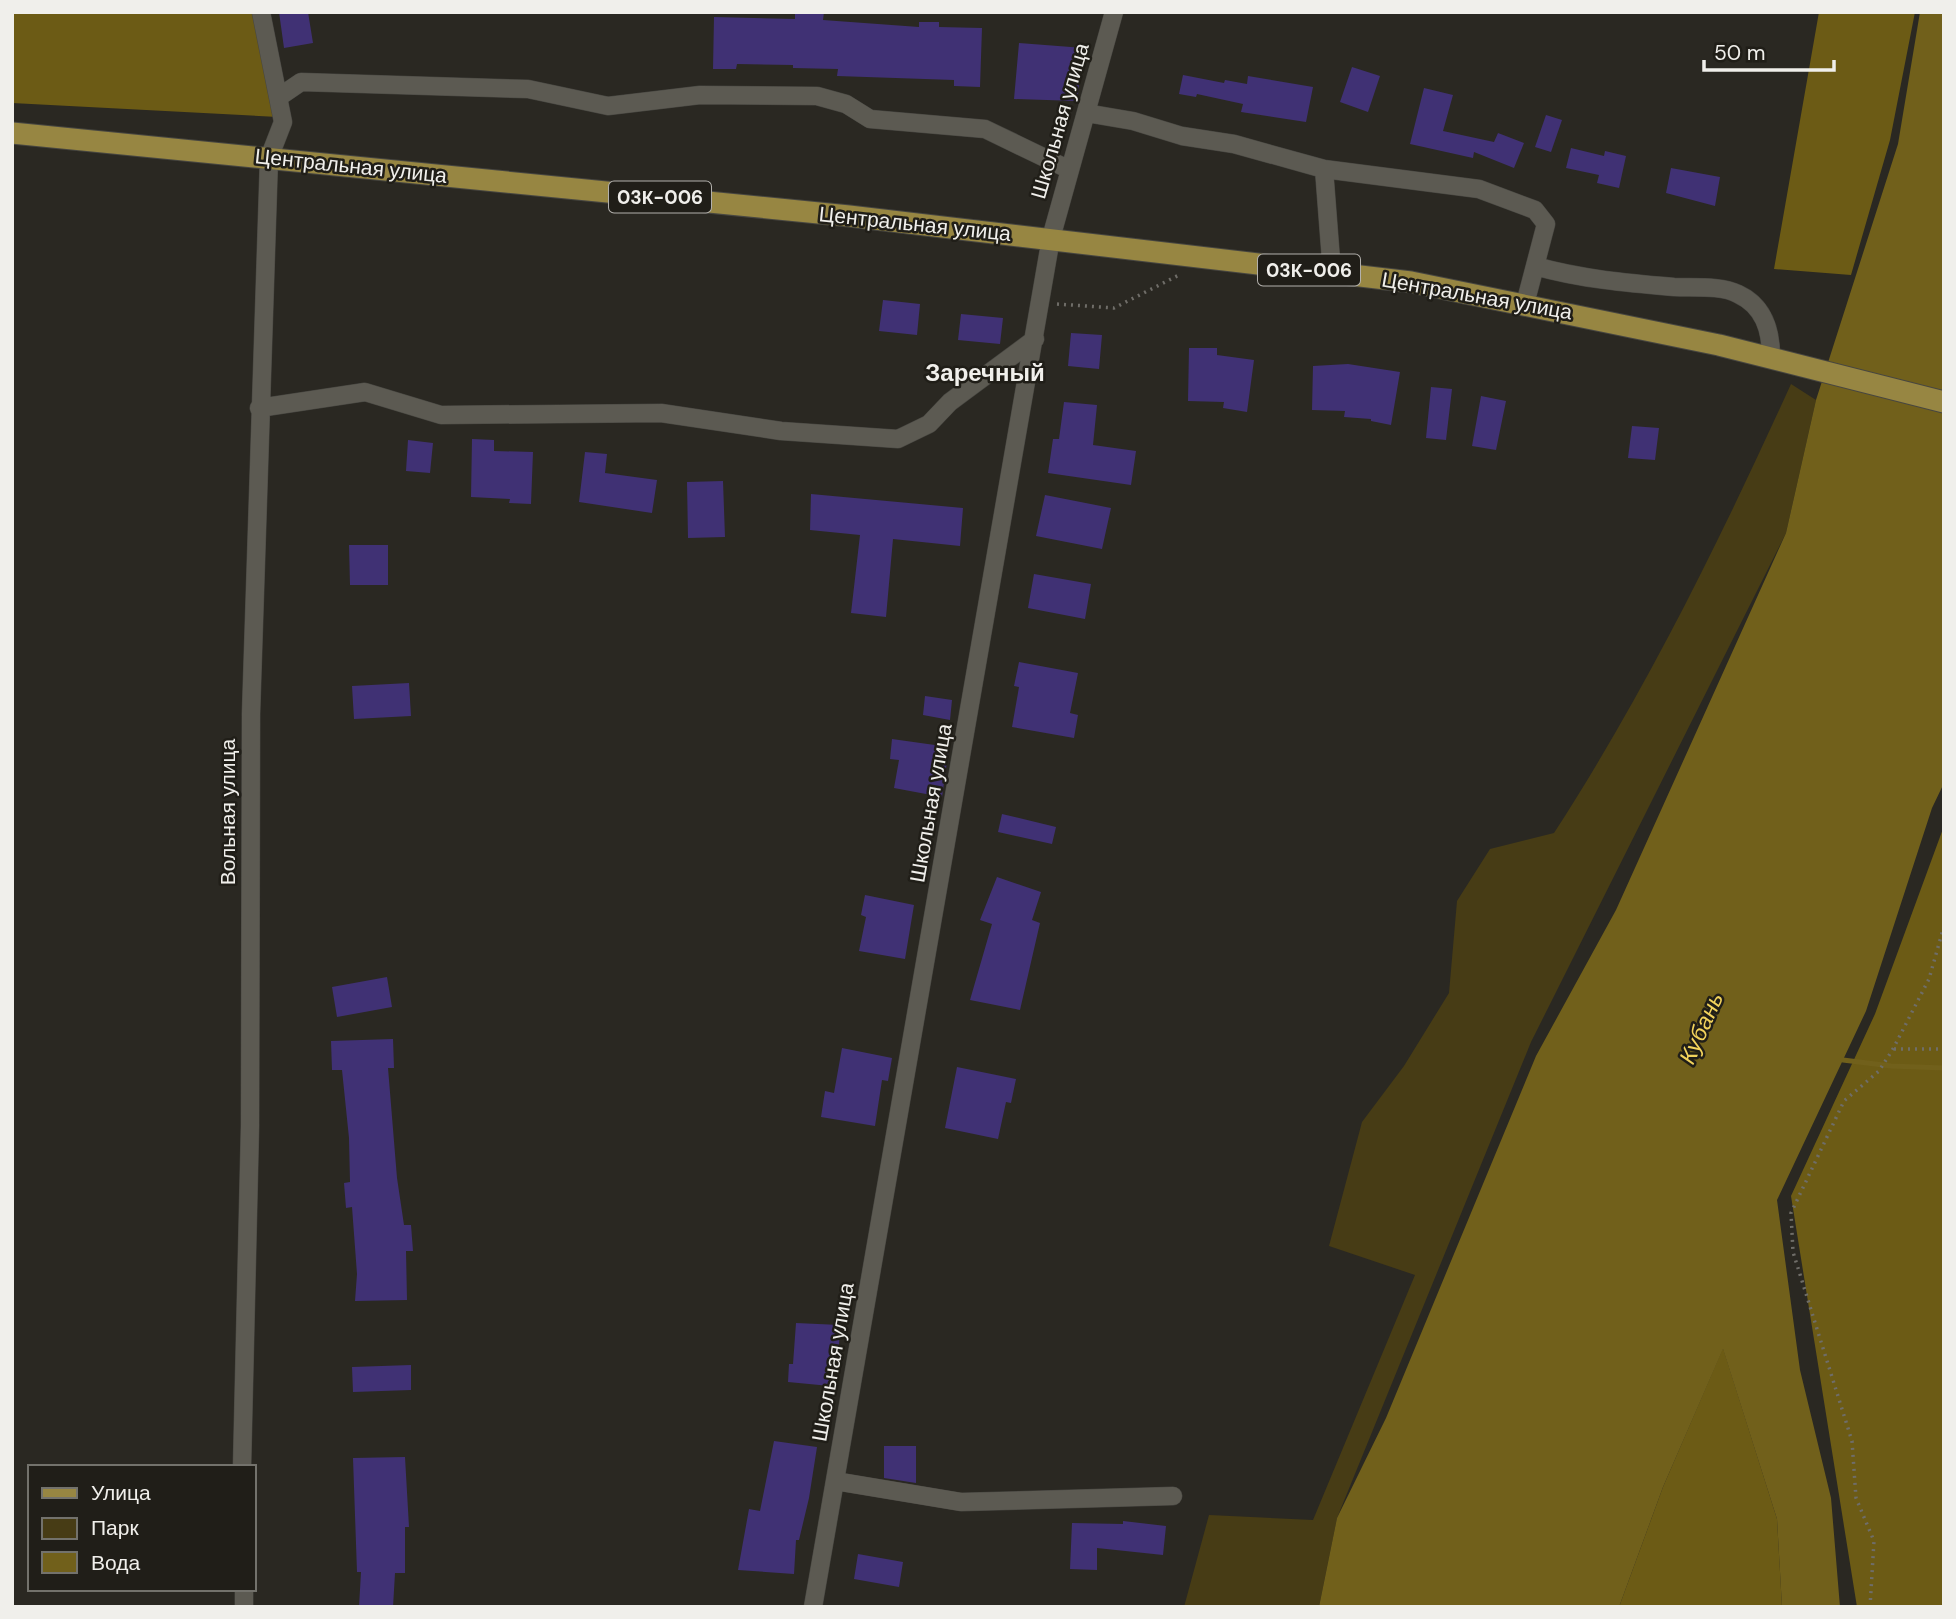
<svg xmlns="http://www.w3.org/2000/svg" width="1956" height="1619" viewBox="0 0 1956 1619" font-family="'DM Sans',sans-serif">
<style>
.green{fill:#473c15}
.forest{fill:#6c5b15}
.water{fill:#71601b}
.lines{fill:none;stroke-linecap:round;stroke-linejoin:round}
.stream{stroke:#71601b;stroke-width:5}
.building{fill:#403174}
.minor-casing{stroke:#474641;stroke-width:19}
.major-casing{stroke:#474641;stroke-width:23}
.path{stroke:#6f6d68;stroke-width:3.5;stroke-dasharray:2 5;stroke-linecap:butt}
.minor{stroke:#5c5a52;stroke-width:18}
.major{stroke:#978642;stroke-width:21}
.labels{text-anchor:middle;stroke-width:5;stroke-linejoin:round;paint-order:stroke}
.shield{fill:#201e18;stroke:#b2b0ac;stroke-width:2}
.shield-label{font-size:19px;font-weight:bold;fill:#f0efeb}
.street-label{font-size:21px;fill:#f0efeb;stroke:#201e18}
.water-label{font-size:23px;font-style:italic;fill:#f2d35c;stroke:#201e18}
.quarter-label{font-size:24px;font-weight:bold;fill:#f0efeb;stroke:#201e18}
</style>
<rect width="100%" height="100%" fill="#2a2822"/>
<!-- green -->
<path class="green" d="M1791,384L1816,400L1786,533L1531,1042L1337,1518L1319,1607H1184L1209,1515L1313,1520L1415,1275L1329,1246L1362,1122L1404,1066L1449,993L1457,901L1490,849L1554,833C1646,691 1721,538 1791,384Z"/>
<!-- forest -->
<path class="forest" d="M12,12H256L278,117L12,103Z
M1819,12H1915L1890,140L1851,275L1774,269Z
M1944,826V1607H1857L1791,1196L1875,1014Z
M1723,1348L1777,1519L1782,1607H1619L1663,1487Z"/>
<!-- water -->
<path class="water" d="M1920,12H1944V783L1932,808L1866,1011L1777,1200L1800,1370L1831,1498L1840,1607H1782L1777,1519L1723,1349L1663,1487L1619,1607H1319L1337,1518L1386,1418L1536,1056L1616,910L1786,533L1816,400L1898,144Z"/>
<g class="lines">
<!-- stream -->
<path class="stream" d="M1843,1060L1891,1066L1944,1068"/>
</g>
<!-- building -->
<path class="building" d="M279,12H308L313,43L284,48Z
M795,12H824L823,20L919,27V22H939V27L982,28L980,87L954,86V80L837,76L838,69L793,68V65L737,64L736,69H713L714,17L795,19Z
M1019,43L1084,48L1077,101L1014,99Z
M1352,67L1380,76L1368,112L1340,102Z
M1183,75L1224,83L1225,80L1247,84L1248,76L1313,87L1306,122L1241,112L1243,104L1197,94L1196,97L1179,94Z
M1424,88L1453,95L1443,131L1494,142L1498,133L1524,143L1514,168L1474,152L1473,158L1410,144Z
M1546,115L1562,120L1551,152L1535,147Z
M1571,148L1604,156L1605,151L1626,156L1619,188L1597,183L1599,175L1566,168Z
M1671,168L1720,177L1715,206L1666,193Z
M883,300L920,304L917,335L879,331Z
M961,314L1003,318L1000,344L958,340Z
M1071,333L1102,335L1099,369L1068,366Z
M1189,348H1217V355L1254,360L1247,412L1223,408L1224,402L1188,401Z
M1348,364L1400,372L1391,425L1371,421V419L1344,417L1345,411L1312,410L1313,366Z
M1431,387L1452,389L1446,440L1426,438Z
M1481,396L1506,401L1496,450L1472,446Z
M1064,402L1097,405L1093,445L1136,451L1131,485L1048,473L1053,439H1059Z
M1632,426L1659,428L1655,460L1628,458Z
M472,439L494,440V451L533,452L531,504L509,503L510,499L471,497Z
M408,440L433,443L430,473L406,471Z
M585,452L607,454L605,473L657,480L652,513L579,502Z
M723,481L725,537L688,538L687,482Z
M811,494L963,508L960,546L893,539L886,617L851,613L860,535L810,530Z
M1045,495L1111,508L1102,549L1036,536Z
M349,545H388V585H350Z
M1034,574L1091,584L1085,619L1028,608Z
M1019,662L1078,673L1070,713L1078,715L1074,738L1012,727L1019,687L1014,686Z
M409,683L411,716L354,719L352,686Z
M925,696L952,700L950,720L923,715Z
M892,739L949,747L942,797L894,788L899,760L890,759Z
M1002,814L1056,827L1052,844L998,832Z
M997,877L1041,892L1032,920L1040,923L1020,1010L970,1000L992,924L980,920Z
M865,895L914,905L905,959L859,951L866,917L861,915Z
M387,977L392,1007L337,1017L332,987Z
M393,1039L394,1068H388L397,1178L404,1225H411L413,1251H406L407,1300L355,1301L357,1274L352,1207L346,1208L344,1183L350,1182L349,1138L342,1070H332L331,1041Z
M842,1048L892,1058L888,1081L882,1080L875,1126L821,1117L825,1091L834,1093Z
M957,1067L1016,1079L1011,1103L1006,1102L998,1139L945,1128Z
M796,1323L840,1325L839,1345H833L830,1386L788,1382L789,1364H793Z
M411,1365V1390L353,1392L352,1367Z
M774,1441L817,1447L809,1498L799,1540H796L794,1574L738,1570L749,1509L760,1511Z
M884,1446H916V1483L884,1478Z
M405,1457L409,1527H405V1573H395L393,1607H359L361,1572H357L353,1458Z
M1123,1521L1166,1526L1163,1555L1097,1548V1570L1070,1569L1072,1523L1123,1524Z
M858,1554L903,1562L899,1587L854,1579Z"/>
<g class="lines">
<defs>
<path id="minor" d="M279,97L301,82L528,89L608,106L700,95L817,96L846,104L870,119L985,129L1070,170
M1086,113L1133,121L1182,136L1234,144L1324,169L1479,189L1535,210L1546,224L1525,304
M1324,169L1332,273
M1535,266C1581,279 1627,283 1674,287C1693,288 1721,285 1738,294C1764,306 1771,330 1771,357
M259,408L365,392L441,415L661,413L781,431L898,439L929,424L950,402L1035,339
M242,1467L250,1126L251,714L269,158L283,122L261,12
M835,1481L961,1502L1173,1496
M244,1589V1607
M813,1607L1051,238L1114,12"/>
<path id="major" d="M12,133L849,216L1411,282L1719,345L1944,402"/>
</defs>
<!-- minor casing -->
<use href="#minor" class="minor-casing"/>
<!-- major casing -->
<use href="#major" class="major-casing"/>
<!-- path -->
<path class="path" d="M1057,304L1114,308L1181,274
M1894,1049H1944
M1870,1607L1874,1541L1856,1498L1852,1441L1793,1252L1791,1213L1844,1101L1879,1071L1893,1049L1929,979L1944,926"/>
<!-- minor -->
<use href="#minor" class="minor"/>
<!-- major -->
<use href="#major" class="major"/>
</g>
<g class="labels">
<!-- shield labels -->
<g class="shield">
<rect x="609" y="181.5" width="102" height="31" rx="5"/>
<rect x="1258" y="254.5" width="102" height="31" rx="5"/>
</g>
<g class="shield-label">
<text x="660" y="204">03К-006</text>
<text x="1309" y="277">03К-006</text>
</g>
<!-- street labels -->
<g class="street-label">
<text transform="translate(1060 121) rotate(-74)" y="7">Школьная улица</text>
<text transform="translate(351 166) rotate(6)" y="7">Центральная улица</text>
<text transform="translate(915 224) rotate(6)" y="7">Центральная улица</text>
<text transform="translate(1477 296) rotate(10)" y="7">Центральная улица</text>
<text transform="translate(931 803) rotate(-80)" y="7">Школьная улица</text>
<text transform="translate(228 812) rotate(-90)" y="7">Вольная улица</text>
<text transform="translate(833 1362) rotate(-80)" y="7">Школьная улица</text>
</g>
<!-- water labels -->
<g class="water-label">
<text transform="translate(1701 1028) rotate(-66)" y="8">Кубань</text>
</g>
<!-- quarter labels -->
<g class="quarter-label">
<text x="985" y="381">Заречный</text>
</g>
</g>
<!-- border -->
<rect width="1956" height="1619" fill="none" stroke="#f0efeb" stroke-width="28"/>
<!-- legend -->
<rect x="28" y="1465" width="228" height="126" fill="#201e18" stroke="#73726c" stroke-width="2"/>
<rect x="42" y="1488" width="35" height="10" fill="#978642" stroke="#73726c" stroke-width="2"/>
<text x="91" y="1500" font-size="21" fill="#f0efeb">Улица</text>
<rect x="42" y="1518" width="35" height="21" fill="#473c15" stroke="#73726c" stroke-width="2"/>
<text x="91" y="1535" font-size="21" fill="#f0efeb">Парк</text>
<rect x="42" y="1552" width="35" height="21" fill="#71601b" stroke="#73726c" stroke-width="2"/>
<text x="91" y="1570" font-size="21" fill="#f0efeb">Вода</text>
<!-- scale -->
<path d="M1704 60v10h130v-10" fill="none" stroke="#f0efeb" stroke-width="3.5"/>
<text x="1714" y="60" font-size="21" fill="#f0efeb" stroke="#201e18" stroke-width="5" paint-order="stroke">50 m</text>
</svg>
